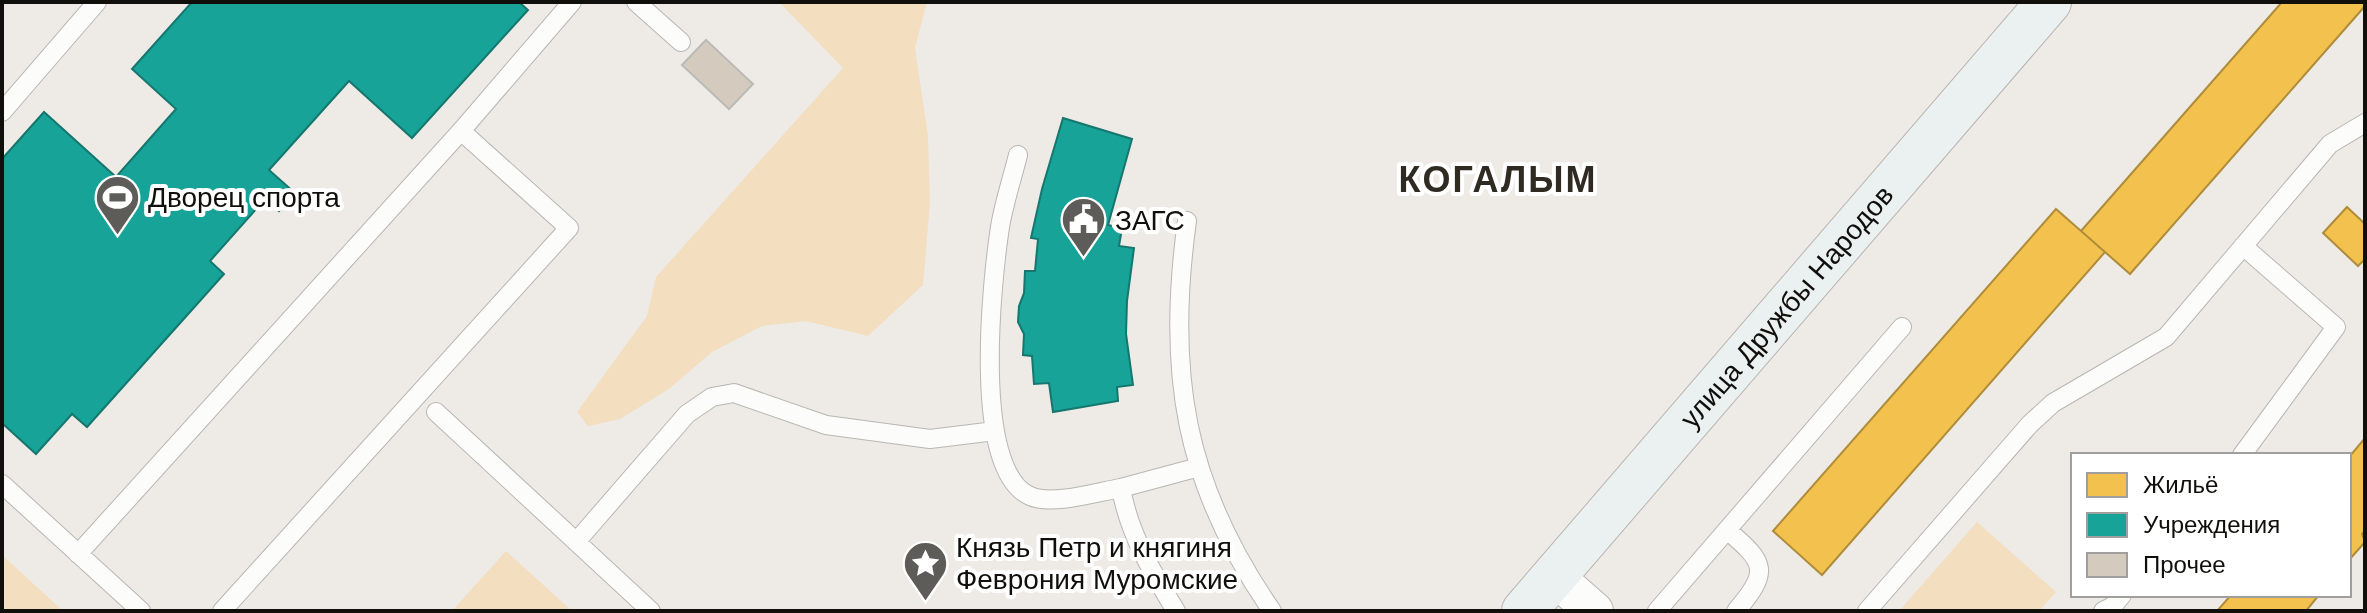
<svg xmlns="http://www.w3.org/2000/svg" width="2367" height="613" viewBox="0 0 2367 613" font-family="Arial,sans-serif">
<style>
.green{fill:#f3dec0}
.homes{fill:#f2c14e;stroke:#ae8c3a;stroke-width:2}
.public{fill:#17a398;stroke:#15776e;stroke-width:2}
.building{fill:#d4cbbe;stroke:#bcbab6;stroke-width:2}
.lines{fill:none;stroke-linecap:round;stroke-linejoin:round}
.service-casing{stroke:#b9b6b3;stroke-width:20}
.minor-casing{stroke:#b9b6b3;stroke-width:40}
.secondary-casing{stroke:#b9b6b3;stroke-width:46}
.service{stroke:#fcfcfb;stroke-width:18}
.minor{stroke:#fcfcfb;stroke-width:38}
.secondary{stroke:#ebf0f0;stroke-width:44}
.labels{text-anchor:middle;stroke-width:8;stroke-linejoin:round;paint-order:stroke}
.poi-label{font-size:28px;fill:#110f0c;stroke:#fff;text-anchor:start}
.street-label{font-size:28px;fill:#110f0c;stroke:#fff}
.district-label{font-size:36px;font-weight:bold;letter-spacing:2px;fill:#2f2a22;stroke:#fff}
</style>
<rect width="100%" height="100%" fill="#eeeae6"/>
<!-- green -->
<path class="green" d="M779,2H927L915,48L928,136L930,203L923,285L868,336L806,321L762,326L712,352L669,389L620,419L588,426L577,412L647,316L656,277L843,68Z
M1977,522L2056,592L2039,611H1899Z
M506,551L572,611H452Z
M2,555L63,611H2Z"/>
<!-- homes -->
<path class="homes" d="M2282,2H2365V6L2130,274L2081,231Z
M2347,207L2365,224V259L2358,266L2323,233Z
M2056,209L2105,252L1822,575L1773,531Z
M2365,438V530L2362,534L2365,542L2349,560V457Z
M2231,595H2319L2306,611H2217Z"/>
<!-- public -->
<path class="public" d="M192,2H519L528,10L412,138L349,81L269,170L295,193L279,211L265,199L210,261L224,274L87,427L72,414L36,454L2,423V159L44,112L116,177L176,109L132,69Z
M1063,118L1132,139L1108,225L1122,228L1119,246L1134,248L1127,301L1126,334L1133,385L1117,387L1118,401L1053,412L1049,383L1034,384L1032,356L1023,355L1024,334L1018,322L1019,306L1024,293L1025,271H1035L1038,239L1031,238L1042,189Z"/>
<!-- building -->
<path class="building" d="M706,40L753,84L729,109L682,65Z"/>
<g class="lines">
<defs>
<path id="service" d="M636,2L681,42
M2,112L97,2
M1018,155C1012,179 1004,203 1000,227C992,280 971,470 1030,496C1052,506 1097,492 1121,488C1129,534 1152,572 1176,611
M1187,221C1166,372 1184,484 1272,611
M436,412L651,611
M2242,455L2336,327L2243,246
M2,484L141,611
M1121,488L1199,467
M1727,530C1766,563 1770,571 1736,611
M576,542L687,414L712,397L734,393L826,425L930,439L995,431
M78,554L461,131L572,2
M222,611L569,228L461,131
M1657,611L1902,327
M1867,611L2030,424L2053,403L2166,337L2330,144L2365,123
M2103,611L2113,606L2122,595"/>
<path id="minor" d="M1554,576L1594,611"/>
<g id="secondary">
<path id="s1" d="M1524,611L2049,2"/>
</g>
</defs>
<!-- service casing -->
<use href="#service" class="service-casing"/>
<!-- minor casing -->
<use href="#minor" class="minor-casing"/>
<!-- secondary casing -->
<use href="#secondary" class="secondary-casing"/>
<!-- service -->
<use href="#service" class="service"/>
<!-- minor -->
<use href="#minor" class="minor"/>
<!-- secondary -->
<use href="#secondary" class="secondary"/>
</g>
<!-- icons -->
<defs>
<symbol id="stadium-pin" viewBox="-11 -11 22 30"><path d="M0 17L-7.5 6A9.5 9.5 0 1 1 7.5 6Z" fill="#5e5c58" stroke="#fff"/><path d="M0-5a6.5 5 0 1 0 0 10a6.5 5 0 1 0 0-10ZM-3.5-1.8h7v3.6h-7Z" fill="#fff"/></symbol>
<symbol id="civic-pin" viewBox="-11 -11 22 30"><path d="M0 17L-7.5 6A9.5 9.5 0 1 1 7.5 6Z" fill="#5e5c58" stroke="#fff"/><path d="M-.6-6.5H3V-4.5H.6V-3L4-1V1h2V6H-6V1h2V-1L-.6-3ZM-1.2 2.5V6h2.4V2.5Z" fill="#fff"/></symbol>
<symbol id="sight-pin" viewBox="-11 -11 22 30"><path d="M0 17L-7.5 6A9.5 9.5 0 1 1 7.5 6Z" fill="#5e5c58" stroke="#fff"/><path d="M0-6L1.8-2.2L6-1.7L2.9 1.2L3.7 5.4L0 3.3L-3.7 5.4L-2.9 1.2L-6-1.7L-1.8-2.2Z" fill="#fff"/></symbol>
</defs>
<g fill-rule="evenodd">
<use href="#stadium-pin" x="92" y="172" width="51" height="69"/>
<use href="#civic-pin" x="1058" y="194" width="51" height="69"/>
<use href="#sight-pin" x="900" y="538" width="51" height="69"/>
</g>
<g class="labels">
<!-- poi labels -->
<g class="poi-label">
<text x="148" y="207">Дворец спорта</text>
<text x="1115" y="230">ЗАГС</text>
<text x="956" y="557">Князь Петр и княгиня<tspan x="956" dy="32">Феврония Муромские</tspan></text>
</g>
<!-- street labels -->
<g class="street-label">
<text dy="10" stroke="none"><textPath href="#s1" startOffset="402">улица Дружбы Народов</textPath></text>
</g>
<!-- district labels -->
<g class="district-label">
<text x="1498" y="192">КОГАЛЫМ</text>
</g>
</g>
<!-- border -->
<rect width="2367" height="613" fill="none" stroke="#110f0c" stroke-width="8"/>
<!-- legend -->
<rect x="2071" y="453" width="280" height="144" fill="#ffffff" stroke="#a09f9e" stroke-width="2"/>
<rect x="2087" y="473" width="40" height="24" fill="#f2c14e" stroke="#a09f9e" stroke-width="2"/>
<text x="2143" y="493" font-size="24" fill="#110f0c">Жильё</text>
<rect x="2087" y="513" width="40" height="24" fill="#17a398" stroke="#a09f9e" stroke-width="2"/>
<text x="2143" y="533" font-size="24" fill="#110f0c">Учреждения</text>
<rect x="2087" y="553" width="40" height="24" fill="#d4cbbe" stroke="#a09f9e" stroke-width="2"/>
<text x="2143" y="573" font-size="24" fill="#110f0c">Прочее</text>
</svg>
